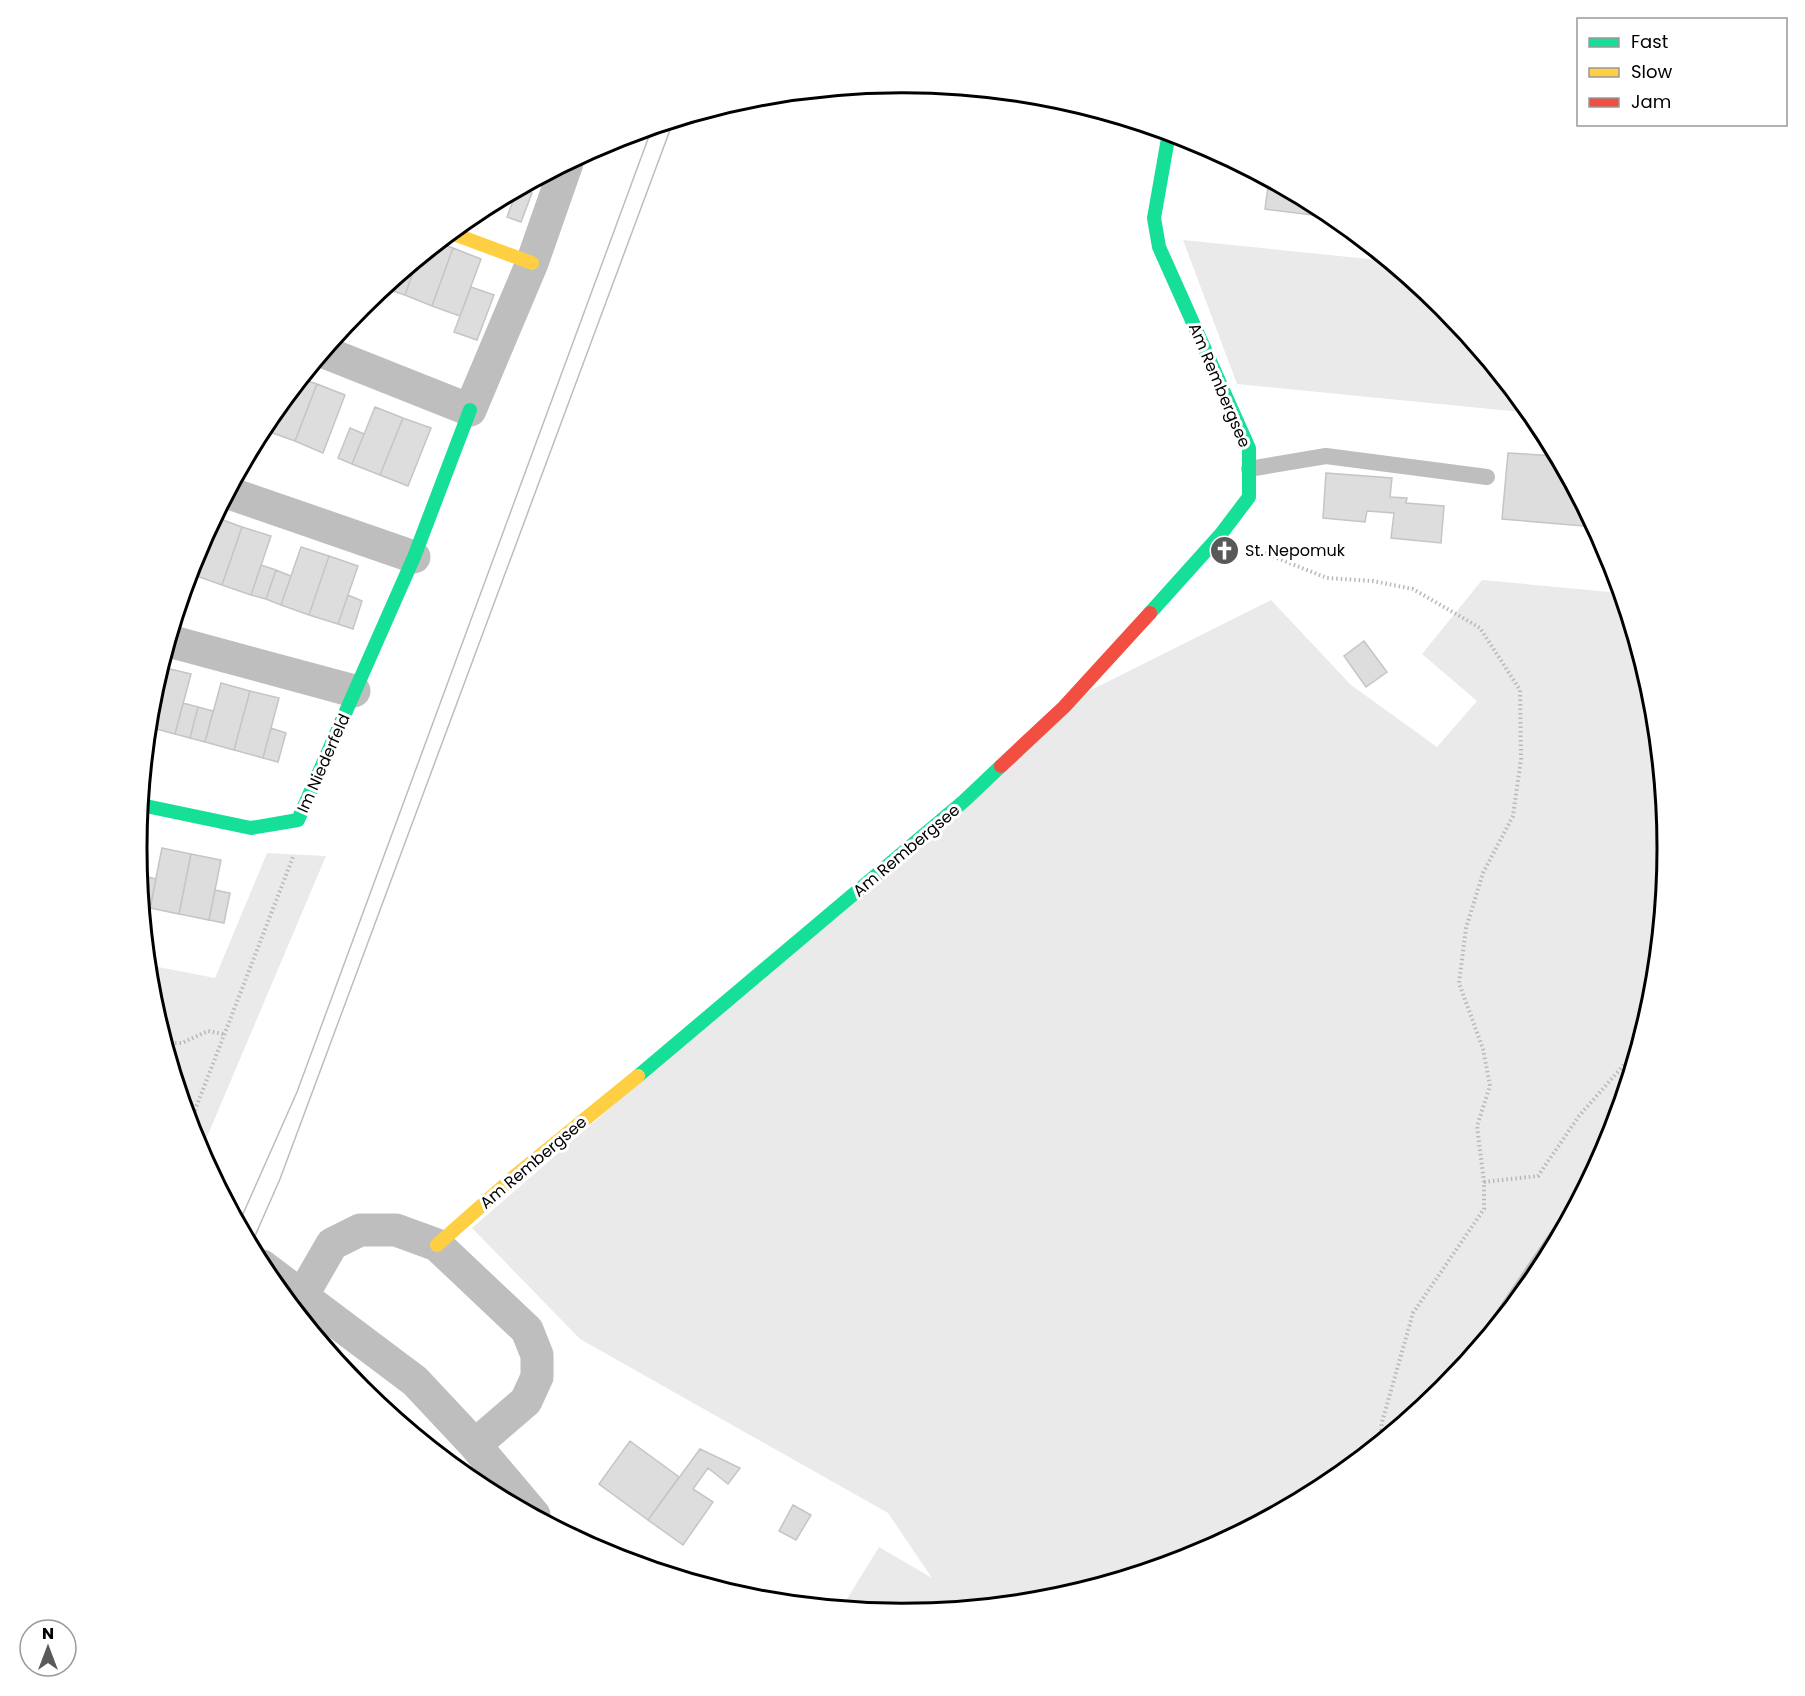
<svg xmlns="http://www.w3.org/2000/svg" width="1805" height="1696" viewBox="0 0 1805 1696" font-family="Poppins,sans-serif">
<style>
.green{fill:#eaeaea}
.water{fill:#bcbcbc}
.building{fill:#ddd;stroke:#c5c5c5;stroke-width:1.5}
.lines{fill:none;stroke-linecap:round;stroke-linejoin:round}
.path{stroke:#b8b8b8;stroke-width:4;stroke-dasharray:1.5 3;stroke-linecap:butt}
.lane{stroke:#bebebe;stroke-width:16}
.street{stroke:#bebebe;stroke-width:33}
.fast{stroke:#16e098;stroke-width:14}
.slow{stroke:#ffcf43;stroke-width:14}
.jam{stroke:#f24e42;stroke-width:14}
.tram{stroke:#bdbdbd;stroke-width:1.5}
.labels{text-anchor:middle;stroke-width:6;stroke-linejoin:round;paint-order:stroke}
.street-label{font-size:16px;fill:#000;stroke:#fff}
.poi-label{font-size:16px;fill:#000;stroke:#fff;text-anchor:start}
.rim{fill:none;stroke:#000;stroke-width:3}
</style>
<rect width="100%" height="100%" fill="#fff"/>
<!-- green -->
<path class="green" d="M1183,240L1388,261L1444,307L1531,413L1237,384Z
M1482,580L1621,593L1653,699L1668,848L1653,998L1610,1141L1603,1154L1444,1390L1327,1485L1195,1555L1052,1599L902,1613L842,1607L879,1547L932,1578L888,1513L580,1339L472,1228L1091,690L1271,600L1351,685L1437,747L1477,701L1422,654Z
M267,853L326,856L201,1151L195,1141L152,997L148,965L215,978Z
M747,1586L783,1602L742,1595Z"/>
<!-- water -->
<path class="water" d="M1603,1154L1539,1274L1454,1377L1456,1370Z"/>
<!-- building -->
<path class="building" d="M1269,180L1313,204L1312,215L1265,209Z
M520,189L532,193L521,222L507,217L517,190Z
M439,243L453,248L432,306L405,295L417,261Z
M453,248L481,259L460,316L432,306Z
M417,261L405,295L384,288Z
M471,287L494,295L477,340L454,332Z
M302,379L317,384L295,441L267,431L273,414Z
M317,384L345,395L323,453L295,441Z
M375,407L403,418L380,475L352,464Z
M273,414L267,431L263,429L266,422Z
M403,418L431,428L408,486L380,475Z
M350,428L364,434L352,464L338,458Z
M1508,453L1557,456L1595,527L1502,519Z
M1326,473L1392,478L1390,497L1407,498L1406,503L1444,506L1441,543L1391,538L1394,513L1367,511L1365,522L1323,518Z
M215,517L242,527L222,585L194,575Z
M242,527L271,536L251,595L222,585Z
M201,544L204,545L194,575L190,574Z
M301,547L329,556L309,615L281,605Z
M329,556L358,566L338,624L309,615Z
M261,565L276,570L266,599L251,595Z
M276,570L291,576L281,605L266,599Z
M348,595L362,601L353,629L338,624Z
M1364,641L1387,672L1366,687L1344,656Z
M162,667L191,674L175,734L149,727L151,705Z
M221,683L250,691L234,750L205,742Z
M250,691L279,698L263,758L234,750Z
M183,703L198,707L190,738L175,734Z
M198,707L213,711L205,742L190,738Z
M271,728L286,733L278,762L263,758Z
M162,848L191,854L179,914L150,908Z
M191,854L221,860L209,920L179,914Z
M140,875L156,879L147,925H145Z
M215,890L230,893L224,923L209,920Z
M630,1441L679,1477L648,1520L599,1484Z
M700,1449L740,1468L728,1484L708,1468L693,1489L713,1502L683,1545L648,1520Z
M793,1505L811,1515L796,1540L779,1531Z"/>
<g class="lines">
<!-- path -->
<path class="path" d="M1252,548L1327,578L1373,581L1413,589L1480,628L1520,690L1521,759L1513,816L1483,873L1466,928L1459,983L1483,1049L1490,1086L1477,1126L1484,1182V1209L1413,1313L1382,1422L1380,1441
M166,1043H182L208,1031L223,1034
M190,1123L293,857
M1484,1182L1538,1176L1579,1116L1637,1050"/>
<!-- lane -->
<path class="lane" d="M1249,469L1326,456L1487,477"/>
<!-- street -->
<path class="street" d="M324,352L470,410L532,263L567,163
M229,493L414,557
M169,641L354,691
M262,1266L415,1381L475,1445L534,1515
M295,1308L332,1244L360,1230H396L437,1245L527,1330L537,1355V1377L526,1401L475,1445"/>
<!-- fast -->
<path class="fast" d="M1150,613L1221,534L1249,497V448L1159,247L1154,218L1169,133
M141,805L251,828L298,820L414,557L470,410
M638,1076L964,801L1001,766"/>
<!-- slow -->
<path class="slow" d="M451,233L532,263
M437,1245L515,1176L638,1076"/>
<!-- jam -->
<path class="jam" d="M1001,766L1064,707L1150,613"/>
<!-- tram -->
<path class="tram" d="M239,1223L297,1092L652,128
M251,1245L280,1179L673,122"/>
</g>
<!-- icons -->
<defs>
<symbol id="church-disc" viewBox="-11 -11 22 22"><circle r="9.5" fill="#595959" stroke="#fff"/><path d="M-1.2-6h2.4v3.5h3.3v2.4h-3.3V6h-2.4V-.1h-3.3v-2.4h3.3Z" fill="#fff"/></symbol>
</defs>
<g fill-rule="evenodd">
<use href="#church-disc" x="1208" y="534" width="33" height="33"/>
</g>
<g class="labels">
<!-- street labels -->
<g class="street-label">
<text transform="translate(1220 385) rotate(67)" y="6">Am Rembergsee</text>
<text transform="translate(323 763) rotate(-66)" y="6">Im Niederfeld</text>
<text transform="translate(906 850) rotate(-40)" y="6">Am Rembergsee</text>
<text transform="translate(533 1162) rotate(-40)" y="6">Am Rembergsee</text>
</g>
<!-- poi labels -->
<g class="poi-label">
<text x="1245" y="556">St. Nepomuk</text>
</g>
</g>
<!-- crop -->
<path d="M0 0H1805V1696H0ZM147 848a755 755 0 1 1 1510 0a755 755 0 1 1-1510 0Z" fill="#fff" fill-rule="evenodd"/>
<path class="rim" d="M147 848a755 755 0 1 1 1510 0a755 755 0 1 1-1510 0Z"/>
<!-- legend -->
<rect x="1577" y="18" width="210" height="108" fill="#ffffff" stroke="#999999" stroke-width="1.5"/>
<rect x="1589" y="38" width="30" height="9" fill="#16e098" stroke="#999999" stroke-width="1.5"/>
<text x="1631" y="48" font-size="18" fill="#000000">Fast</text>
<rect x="1589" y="68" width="30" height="9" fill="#ffcf43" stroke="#999999" stroke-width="1.5"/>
<text x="1631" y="78" font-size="18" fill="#000000">Slow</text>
<rect x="1589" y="98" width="30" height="9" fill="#f24e42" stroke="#999999" stroke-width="1.5"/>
<text x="1631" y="108" font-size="18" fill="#000000">Jam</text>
<!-- north arrow -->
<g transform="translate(48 1648)"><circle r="28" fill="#ffffff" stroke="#999999" stroke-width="1.5"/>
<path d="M0-4.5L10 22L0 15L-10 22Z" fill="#595959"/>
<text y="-9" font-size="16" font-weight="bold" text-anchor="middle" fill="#000000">N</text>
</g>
</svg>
